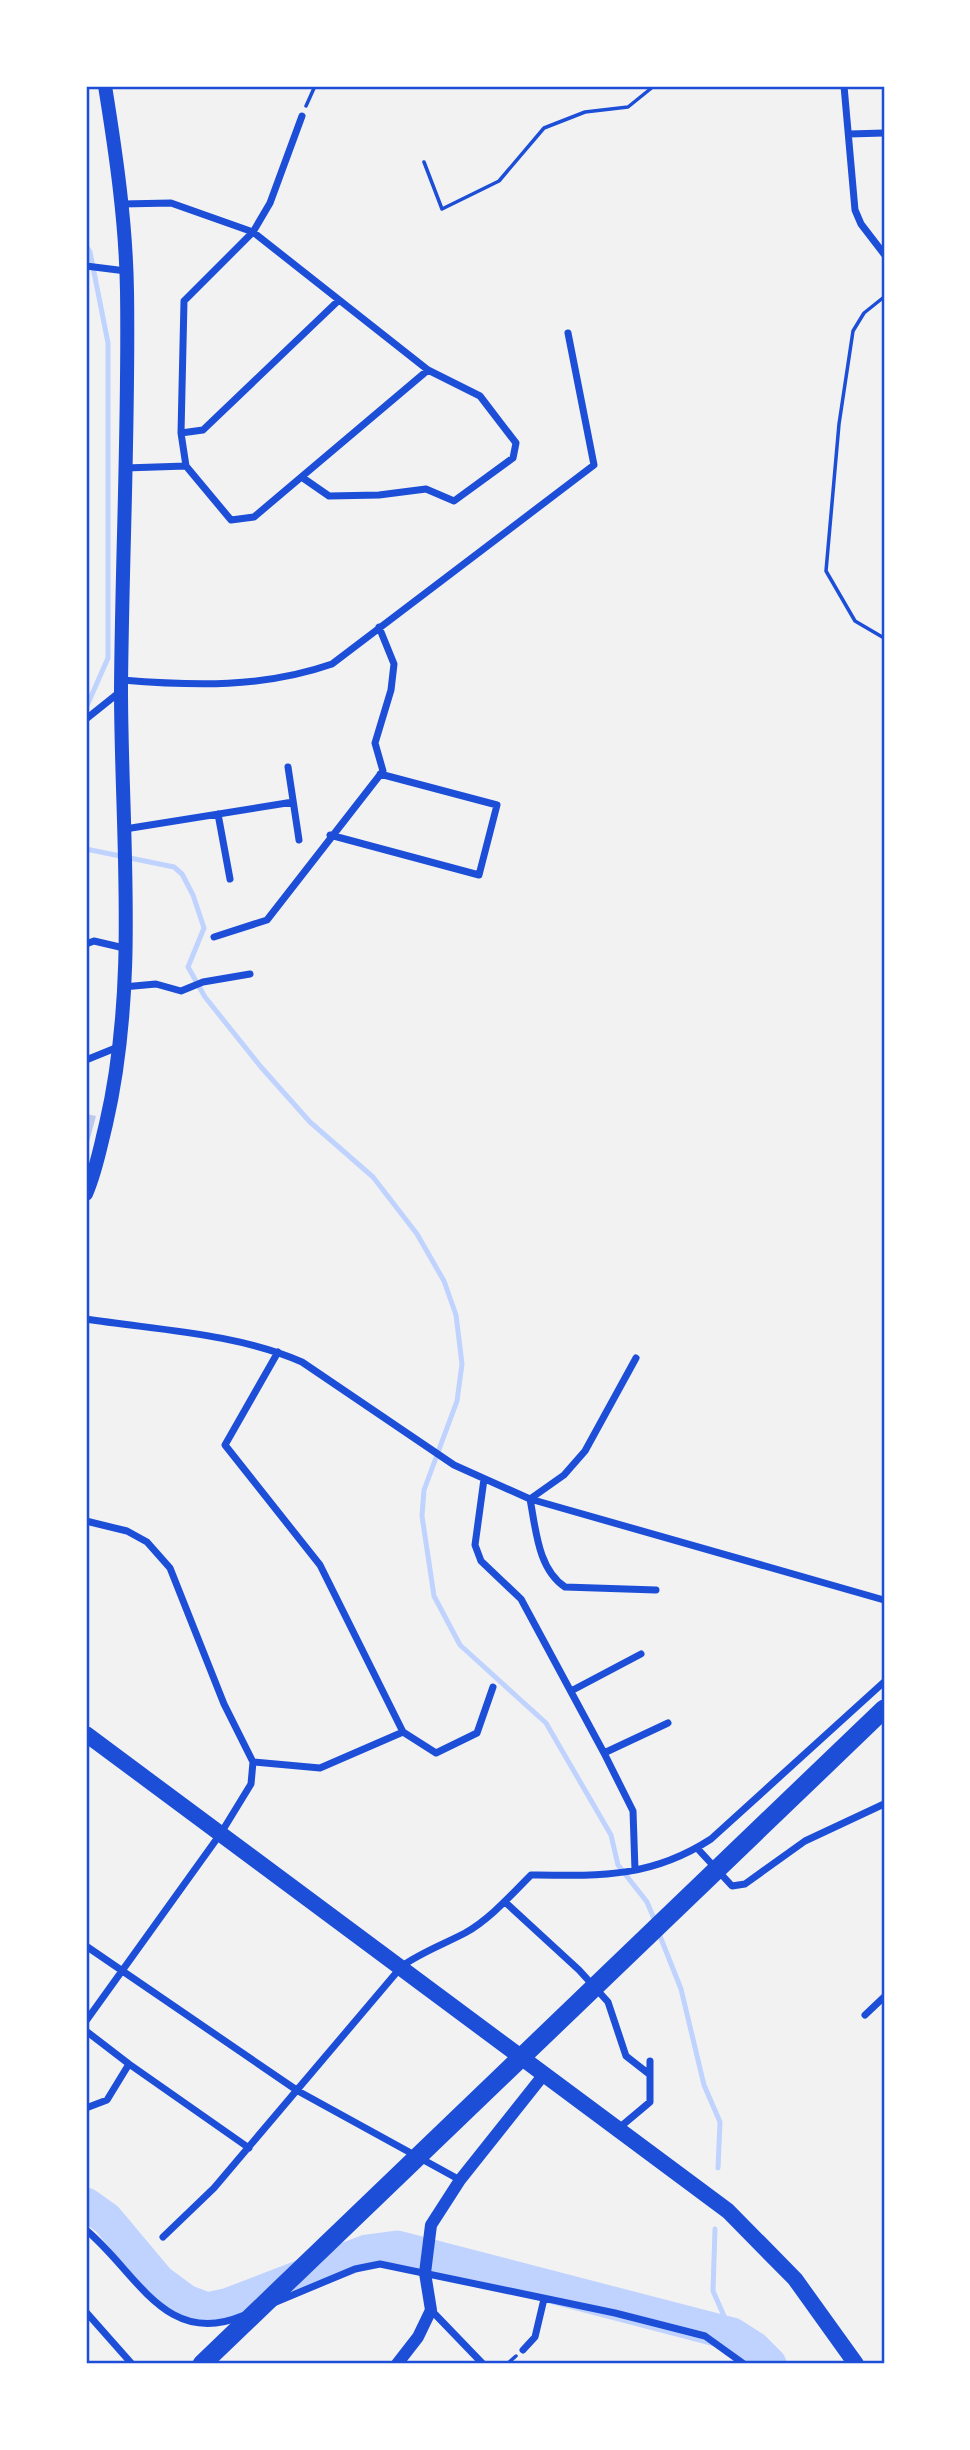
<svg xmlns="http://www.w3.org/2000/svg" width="970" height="2450" viewBox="0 0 970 2450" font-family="Merriweather,serif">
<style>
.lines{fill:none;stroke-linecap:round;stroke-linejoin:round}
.stream{stroke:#bfd3fe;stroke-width:5}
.river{stroke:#bfd3fe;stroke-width:33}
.building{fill:#bdc9ec}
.path{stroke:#1d4ed8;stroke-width:3.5}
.minor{stroke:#1d4ed8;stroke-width:7}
.tertiary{stroke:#1d4ed8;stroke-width:12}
.secondary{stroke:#1d4ed8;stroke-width:14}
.primary{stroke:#1d4ed8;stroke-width:16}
.motorway{stroke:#1d4ed8;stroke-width:19}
.neatline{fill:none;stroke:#1d4ed8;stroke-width:2.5}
</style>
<rect width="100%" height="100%" fill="#f2f2f2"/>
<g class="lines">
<!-- stream -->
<path class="stream" d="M86,246L90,252L108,343V658L86,708
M86,849L174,867L182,874L193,895L204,928L188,967L205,997L261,1067L310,1122L373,1177L417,1234L444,1281L456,1315L462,1364L457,1401L424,1490L422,1516L434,1596L460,1645L546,1723L611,1835L618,1865L647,1902L655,1921
M658,1931L681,1989L704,2085L720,2122L718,2168
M715,2229L713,2291L732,2334"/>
<!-- river -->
<path class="river" d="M86,2204L107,2219L159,2281L186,2301L207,2309L229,2304L367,2251L397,2247L732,2334L754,2348L770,2364"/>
</g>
<!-- building -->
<path class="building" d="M86,1114L96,1116L89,1142L86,1141Z"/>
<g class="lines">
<!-- path -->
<path class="path" d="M306,106L315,86
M424,162L442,209L499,181L544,128L585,112L628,107L654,86
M884,297L864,313L853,331L839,424L826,571L855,621L884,638
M507,2364L516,2356"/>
<!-- minor -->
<path class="minor" d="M844,86L855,210L861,224L884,254
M302,116L270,203L253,232L184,301L181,433L186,466L231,520L254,517L428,370
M849,134L884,133
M122,204L171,203L253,232L428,370L480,396L516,443L513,458L454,501L426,489L379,495L329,496L303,478
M86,266L126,271
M181,433L203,430L339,300
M125,468L186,466
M122,680C194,686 263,688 332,664L594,465L568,333
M86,719L121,691
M288,767L299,840
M218,814L230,879
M125,829L293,802
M330,835L479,875L497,805L380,774
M214,937L267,920L383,771L375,743L391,690L394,664L379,627
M86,944L94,941L124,948
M123,987L156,984L181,991L203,982L250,974
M86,1060L118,1047
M86,1319C157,1330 235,1333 302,1362L454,1465L530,1499L884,1600
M636,1358L585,1451L564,1475L530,1499C536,1530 538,1569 565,1587L656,1590
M484,1479L475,1545L481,1561L521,1599L604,1753L633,1811L635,1870
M86,1521L127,1531L147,1542L170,1568L224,1704L253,1762
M571,1691L641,1654
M403,1732L436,1753L477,1733L493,1687
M604,1753L668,1723
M697,1848L732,1886L745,1884L805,1841L884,1804
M505,1902L579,1970L608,2002L626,2056L649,2074
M86,1946L298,2091L460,2180
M865,2015L884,1997
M86,2021L221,1833L251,1784L253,1762L320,1768L403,1732L320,1565L225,1445L278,1352
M86,2031L129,2064
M86,2108L107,2100L129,2064L249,2148
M619,2128L650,2102V2061
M86,2230C136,2271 165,2348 242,2316
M163,2237L214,2188L402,1966C422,1952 444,1944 465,1933C490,1919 511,1895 531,1875C600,1876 651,1878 711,1839L884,1682
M276,2302L355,2269L380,2264L615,2313L705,2336L744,2364
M431,2310L483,2364
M86,2312L132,2364
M523,2350L535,2337L544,2299"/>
<!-- tertiary -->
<path class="tertiary" d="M397,2364L418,2337L431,2310L425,2273L431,2225L460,2180L545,2073"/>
<!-- secondary -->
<path class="secondary" d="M86,1194C96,1171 100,1148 106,1124C139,982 121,833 121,689C122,556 129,424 127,291C126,223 116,154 105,86"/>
<!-- primary -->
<path class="primary" d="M86,1734L728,2211L795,2279L856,2364"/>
<!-- motorway -->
<path class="motorway" d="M202,2364L884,1709"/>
</g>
<!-- border -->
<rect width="970" height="2450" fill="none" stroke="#ffffff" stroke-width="175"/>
<rect x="88" y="88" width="795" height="2274" class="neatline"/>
</svg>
